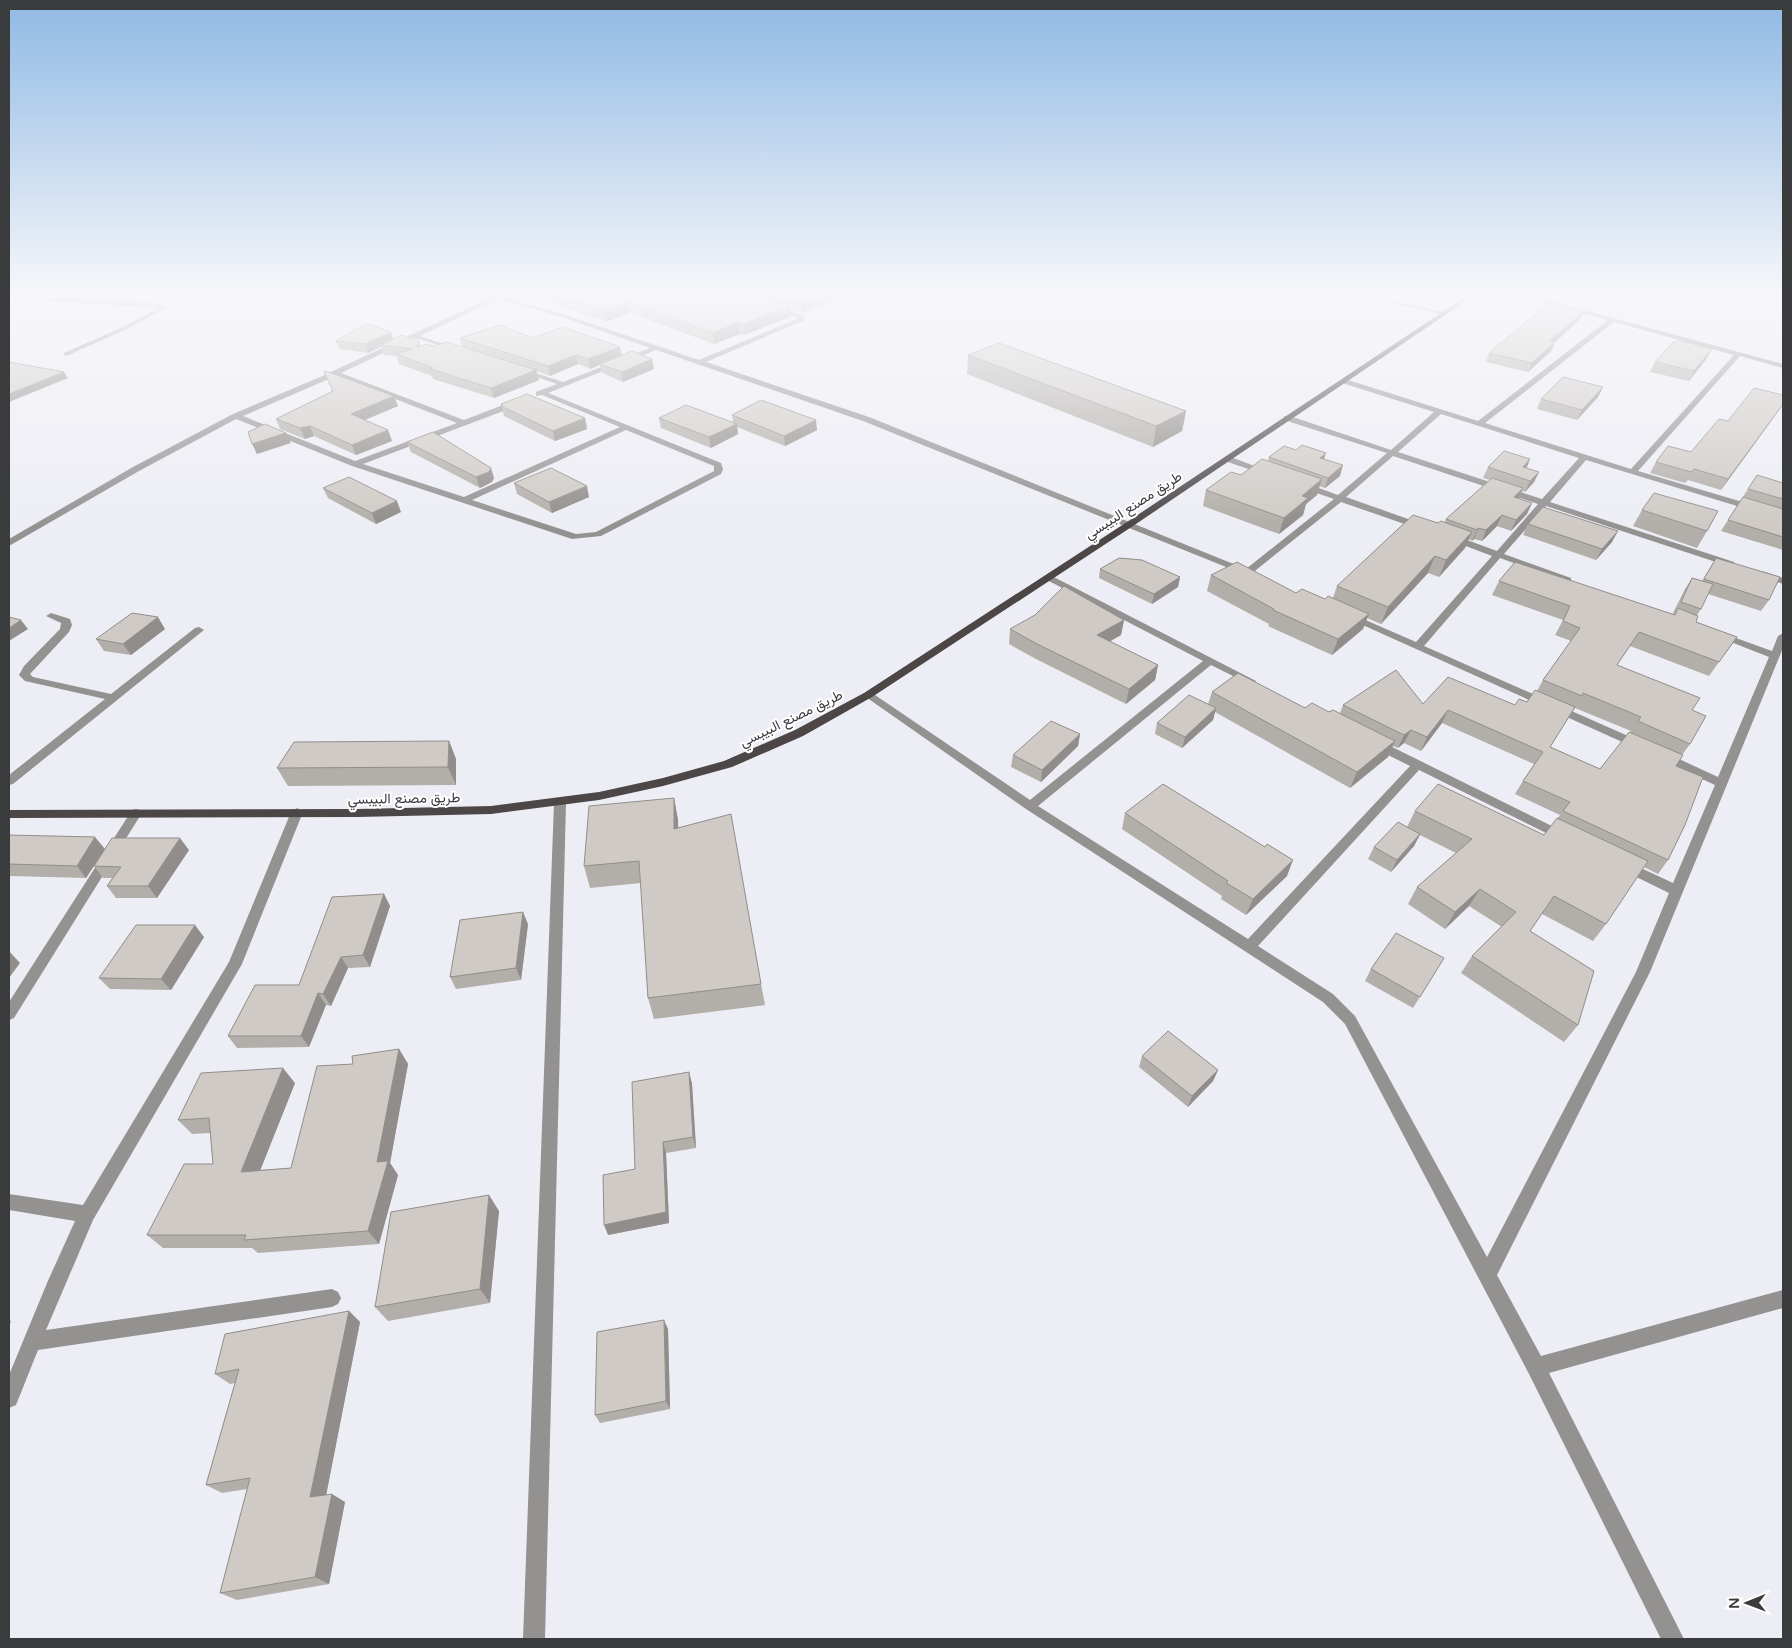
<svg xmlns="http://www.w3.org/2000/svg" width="1792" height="1648" viewBox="0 0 1792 1648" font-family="'Varela Round',Vazirmatn,sans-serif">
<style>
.built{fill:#e0e3f0}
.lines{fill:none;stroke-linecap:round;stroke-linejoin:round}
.minor{fill:#949191;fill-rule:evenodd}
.major{fill:#4c4647;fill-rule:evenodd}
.wall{fill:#b2aea9;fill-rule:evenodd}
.shaded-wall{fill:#918d8a}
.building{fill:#cfcac5;stroke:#918d8a}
.labels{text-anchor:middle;stroke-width:4;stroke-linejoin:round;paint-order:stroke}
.street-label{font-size:14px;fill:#3a3b3d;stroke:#fff}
</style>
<rect width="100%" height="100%" fill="#edeef5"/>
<!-- built -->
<path class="built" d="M989,297H1064L1038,309Z"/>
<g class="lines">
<!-- minor -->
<path class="minor" d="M16,297L105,299L161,304L164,306V309L127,329L66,356L63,354L64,353L123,327L158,308L19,299Z
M492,297H502L563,314L699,360L799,318L737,297H745L803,315L805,320L706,362L869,417L1246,569L1334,499L1299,487V483H1305L1338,495L1387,453L1284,420V416H1290L1391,450L1434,412L1342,383L1341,381L1345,379L1478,421L1608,320L1526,297H1535L1783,364V368L1740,356L1638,471L1783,514V520L1586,460L1550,502L1734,562V566H1728L1546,506L1504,554L1571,578V582H1565L1500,558L1424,646L1644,743L1646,746L1644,749L1640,750L1345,617L1346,615H1354L1416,642L1492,556L1450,540V536H1456L1497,551L1538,504L1393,456L1346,497L1425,525V529H1419L1341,502L1251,574L1246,575L863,421L656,350L548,393L721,463L723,469L721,474L601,536L572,539L352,466L236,419L139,471L9,546V539L133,467L233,414L320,377ZM497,299L559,316L650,348L563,382L523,369L520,371L557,384L536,392V396L542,395L620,427L464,497L363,464L519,405V401H513L464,420L341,373L415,338L456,350V348L420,336ZM1614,322L1734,355L1631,469L1485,423ZM336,376L457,423L355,461L243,416ZM1441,414L1579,458L1542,499L1398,452ZM626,430L714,466V471L596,532L576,534L472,500Z
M1364,297H1374L1448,313L1445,315Z
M1225,457H1231L1270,472L1263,474L1225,461Z
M1762,571L1783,578V584L1759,576L1757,574Z
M1048,574L1256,681L1255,683H1247L1211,665L1038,806L1248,939L1410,766L1372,747L1370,744L1372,741H1380L1566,833L1568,836L1566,839H1558L1419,770L1258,946L1333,994L1355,1016L1487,1257L1636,972L1669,893L1620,869L1618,866L1620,863H1630L1673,883L1715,785L1658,759L1656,756L1662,752L1666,753L1718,777L1769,657L1713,635L1714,633H1722L1772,651L1778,636L1783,633V648L1650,972L1497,1275L1541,1356L1783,1290V1308L1549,1373L1684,1639H1661L1529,1374L1345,1024L1323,1002L1026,809L863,695L864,693H872L1030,800L1203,661L1045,579L1043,577Z
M51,613L70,619L72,625L69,632L30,674L33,677L111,694L195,628L199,627L204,630L13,784L9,785V775L105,699L25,681L19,675L24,666L60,629L61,623L46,616Z
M560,799L566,803L545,1639H523L554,803Z
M297,808L303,812L242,964L93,1220L46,1330L332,1289L338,1292L341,1298L338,1304L332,1307L38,1350L16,1405L9,1408V1375L47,1283L75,1221L9,1210V1194L83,1205L229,962L291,812Z
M136,809L140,810L142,813L140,816L14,1018L9,1020V1002L132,810Z"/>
<!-- major -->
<path class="major" d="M1465,297H1472L1133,526L872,697L803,736L732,767L663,786L599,800L491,814L358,817L9,818V810L358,809L491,806L599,792L663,778L724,761L795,730L864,693L1127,522Z"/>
</g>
<!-- wall -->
<path class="wall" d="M536,297H839L802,313L790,309V317L744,335L740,334L714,344L630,313L606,322Z
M1580,319L1555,342L1551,351L1528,372L1486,362L1489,353Z
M460,338H533L620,347L622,355L654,369L623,382L602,373L600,365L590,369L578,364L550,376L537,371L539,380L494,398L433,379L432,376L399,364L397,356L384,355L382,346L368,353L339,349L336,341L394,339L419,341L420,346L462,347Z
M968,355L1186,411L1182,431L1153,447L967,374Z
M1707,358L1689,381L1650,372L1655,362Z
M324,372L398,406L364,420L388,430L392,441L356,455L314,436L305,439L280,429L276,419L333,391Z
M1603,387L1598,397L1577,420L1537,409L1541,399Z
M501,404L585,418L587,429L555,441L504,416Z
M1782,406L1721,490L1688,480L1685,483L1650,473L1656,462L1691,452L1728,421Z
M732,415L817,430L785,446L737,427L738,434L711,448L661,428L659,418L733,422Z
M407,442L494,478L492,482L480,488L411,452Z
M1269,457L1324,459L1340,476L1325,488L1319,486L1317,495L1306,504L1303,515L1279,534L1203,506L1206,490L1241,475L1268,461Z
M1530,459L1526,468L1539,472L1534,482L1525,492L1522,491L1518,499L1532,503L1527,514L1511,531L1497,526L1482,541L1474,539L1472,541L1469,539L1465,548L1439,577L1428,573L1381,624L1367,618L1363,629L1332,655L1268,626L1269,624L1207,591L1211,575L1325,599L1333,598L1337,586L1438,523L1445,522L1446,519L1490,480L1483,478L1488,467Z
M1757,475L1783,483V550L1721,531Z
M514,483L589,497L552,513L517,494Z
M323,488L401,512L376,524L328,498Z
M1642,510L1707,531L1697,548L1633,526Z
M1528,524L1612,542L1596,560L1523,535Z
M1716,558L1769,600L1761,611L1708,594L1701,609L1697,615L1696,622L1737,637L1709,676L1630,646L1617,665L1692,710L1690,744L1682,755L1676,766L1668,860L1658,874L1644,867L1606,924L1593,941L1542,914L1530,931L1578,1025L1564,1042L1461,973L1472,956L1502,927L1469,906L1445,929L1408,904L1417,887L1456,853L1420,835L1414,846L1391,872L1368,859L1374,847L1407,827L1415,811L1544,835L1560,815L1515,794L1523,781L1534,764L1442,723L1421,751L1404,743L1398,748L1393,746L1388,757L1350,788L1215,712L1213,720L1182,748L1155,734L1157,723L1208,704L1212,692L1340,713L1343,705L1423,704L1515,705L1527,702L1537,691L1543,680L1571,641L1555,635L1563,620L1492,595L1499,581L1674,614L1673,613L1685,589L1692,578L1702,581ZM1575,708L1631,731L1600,769L1550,747Z
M1100,569L1180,577L1178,587L1152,604L1099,578Z
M1124,620L1121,635L1109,642L1158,665L1155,680L1126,704L1036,659L1009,644L1010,629Z
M165,629L131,655L104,651L96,639Z
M1080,734L1078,746L1041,782L1011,767L1013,755Z
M449,741L456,759V785L288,786L277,768Z
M674,798L678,820V828L761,984L765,1005L654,1019L648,998L641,883L590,888L584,866Z
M1125,813L1287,876L1246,915L1221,899L1222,896L1122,829Z
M9,835L105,849L189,850L157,898H116L107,886L112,878H103L94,866L86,878L9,876Z
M384,894L390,906L370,967L348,968L331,1006L326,1005L309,1047L237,1048L228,1036L299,985Z
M528,924L521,980L456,989L450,977Z
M204,937L171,990L110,989L99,978Z
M1444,958L1413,1008L1365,981L1371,969Z
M399,1049L408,1064L390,1163L398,1175L379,1244L258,1253L252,1248H163L147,1235L213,1164L210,1133L192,1134L178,1120L295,1083L260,1170L291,1168L353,1064Z
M1142,1056L1218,1070L1213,1081L1188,1107L1139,1067Z
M689,1072L692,1084L696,1148L666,1153L669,1223L608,1235L635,1169Z
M499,1211L490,1303L388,1321L375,1307Z
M349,1311L360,1322L326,1495L345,1502L329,1584L237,1600L220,1593L247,1489L222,1493L206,1485L235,1383L230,1384L215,1374Z
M668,1329L670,1409L600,1423L595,1415Z"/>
<!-- shaded-wall -->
<path class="shaded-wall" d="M812,297H839L802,313L801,301Z
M628,302L630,313L606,322L604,311Z
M790,306V317L744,335L743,324Z
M1584,311L1580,319L1547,350L1550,341Z
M739,322L740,334L714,344L713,333Z
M391,332L394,341L381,345L382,346L368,353L365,344Z
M1555,342L1551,351L1528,372L1532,363Z
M620,347L622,356L600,364V365L590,369L588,359Z
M1712,349L1707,358L1689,381L1694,371Z
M576,355L578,364L550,376L548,366Z
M652,359L654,369L623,382L622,372Z
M536,370L539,380L494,398L491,388Z
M64,372L68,378L9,402V394Z
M1603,387L1598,397L1577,420L1582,410Z
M394,396L398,406L355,424L351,414Z
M1783,404V405L1721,490L1728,479Z
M1186,411L1182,431L1153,447L1156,426Z
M585,418L587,429L555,441L553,431Z
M816,420L817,430L785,446L784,436Z
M737,424L738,434L711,448L709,437Z
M310,426L314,436L305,439L300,428Z
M388,430L392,441L356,455L352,445Z
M286,433L291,443L257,454L252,444Z
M1326,453L1323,463L1320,458Z
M1530,459L1526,470L1523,467Z
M1343,465L1340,476L1325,488L1328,478Z
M491,468L494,478L492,482L480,488L476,477Z
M1539,472L1534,482L1525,492L1530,481Z
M1322,479L1317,495L1306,504L1303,515L1279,534L1284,518L1302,496Z
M587,486L589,497L552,513L549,502Z
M1523,488L1519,498L1509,508L1514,497Z
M397,501L401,512L376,524L372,513Z
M1532,503L1527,514L1511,531L1516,520Z
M1502,515L1497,526L1482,541L1486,530Z
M1478,528L1474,539L1472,541L1477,530Z
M1618,531L1612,542L1596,560L1602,549Z
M1472,532L1465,548L1439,577L1446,560Z
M1435,556L1428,573L1381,624L1388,607Z
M1180,577L1178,587L1152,604L1154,594Z
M1369,614L1363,629L1332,655L1338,639Z
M158,617L165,629L131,655L123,644Z
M21,620L28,629L9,641V628Z
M1124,620L1121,635L1094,650L1097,635Z
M1158,665L1155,680L1126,704L1129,689Z
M1216,708L1213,720L1182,748L1185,737Z
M1448,710L1442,723L1421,751L1427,737Z
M1411,730L1404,743L1398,748L1404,735Z
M1080,734L1078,746L1041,782L1042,770Z
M449,741L456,759V785L448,767Z
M1395,741L1388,757L1350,788L1357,772Z
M674,798L678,820L679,851L674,829Z
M1420,834L1414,846L1391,872L1397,860Z
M95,837L105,849L86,878L77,866Z
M180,838L189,850L157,898L148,886Z
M1293,860L1287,876L1246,915L1253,899Z
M1480,889L1469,906L1445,929L1455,912Z
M384,894L390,906L370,967L363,955Z
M523,912L528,924L521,980L516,968Z
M195,925L204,937L171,990L161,979Z
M9,951L20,963L9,978Z
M341,957L348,968L331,1006L323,994Z
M318,993L326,1005L309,1047L301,1036Z
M399,1049L408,1064L390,1163L398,1175L379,1244L368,1231L377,1162Z
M283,1068L295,1083L254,1186L241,1172Z
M1218,1070L1213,1081L1188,1107L1192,1096Z
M689,1072L692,1084L696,1148L693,1137Z
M663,1142L666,1153L669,1223L608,1235L604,1225Z
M489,1195L499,1211L490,1303L480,1289Z
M349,1311L360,1322L324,1506L310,1497Z
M9,1320L11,1321L9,1326Z
M664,1320L668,1329L670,1409L666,1401Z
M332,1494L345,1502L329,1584L315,1577Z"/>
<!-- building -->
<path class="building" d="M564,297H762L790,306L743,324L739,322L713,333L628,302L604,311Z
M785,297H812L801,301Z
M1549,303L1584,311L1550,341L1555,342L1532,363L1489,353Z
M367,323L391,332L365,344L336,341Z
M499,325L533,338L563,327L620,347L588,359L576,355L548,366L460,338Z
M402,335L419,341L417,347L426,344L433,346L447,342L536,370L491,388L430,369L433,368L396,354L412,349L381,345Z
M1678,340L1712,349L1694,371L1655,362L1673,342H1676Z
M999,343L1186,411L1156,426L968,355Z
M632,351L652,359L622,372L600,364Z
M9,362L64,372L9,394Z
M326,371L394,396L351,414L388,430L352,445L310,426L300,428L276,419L333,391L324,372Z
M1563,377L1603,387L1582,410L1541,399Z
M1754,388L1783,395V404L1728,479L1694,469L1691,472L1656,462L1668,446L1691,452L1719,419L1728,421Z
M527,394L585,418L553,431L501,406L503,405L501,404Z
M761,400L816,420L784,436L732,415Z
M686,405L737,424L709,437L659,418Z
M265,424L286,433L252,444L248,432Z
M433,432L491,468L489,472L476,477L407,442Z
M1302,445L1326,453L1320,458L1343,465L1328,478L1269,457L1284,446L1296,450Z
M1504,451L1530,459L1523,467L1539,472L1530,481L1488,467Z
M1262,459L1322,479L1302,496L1308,498L1284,518L1206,490L1231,472L1241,475Z
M551,468L587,486L549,502L514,483Z
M1757,475L1783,483V499L1748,489Z
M349,477L397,501L372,513L323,488Z
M1492,478L1523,488L1514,497L1532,503L1516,520L1502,515L1486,530L1478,528L1477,530L1446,519Z
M1654,493L1718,511L1707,531L1642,510Z
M1743,497L1783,509V537L1728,520Z
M1543,507L1618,531L1602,549L1528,524Z
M1413,515L1438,523L1441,521L1472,532L1446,560L1435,556L1388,607L1337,586Z
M1119,558L1142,560L1180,577L1154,594L1100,569Z
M1716,558L1780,577L1769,600L1704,579Z
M1237,562L1296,593L1302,589L1325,599L1328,596L1369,614L1338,639L1273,610L1274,609L1211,575Z
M1515,562L1675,615L1678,608L1698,616L1696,622L1737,637L1719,662L1639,632L1617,665L1700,698L1692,710L1706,716L1690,744L1638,721L1641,717L1583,693L1582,696L1543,680L1580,628L1563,621L1570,606L1499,581Z
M1692,578L1713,584L1701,609L1681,602Z
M1064,586L1124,620L1097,635L1158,665L1129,689L1037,644L1010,629L1035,615Z
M132,613L158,617L123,644L96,639Z
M9,617L21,620L9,628Z
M1396,670L1423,704L1448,677L1515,705L1519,699L1527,702L1535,690L1575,707L1550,747L1600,769L1629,732L1683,755L1676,766L1703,777L1685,825L1668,860L1563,811L1570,802L1523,781L1543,752L1448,710L1427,737L1411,730L1404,735L1343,705Z
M1238,673L1305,708L1312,703L1329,712L1333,710L1395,741L1357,772L1212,692Z
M1189,695L1216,708L1185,737L1157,723Z
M1051,721L1080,734L1042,770L1013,755Z
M449,741L448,767L277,768L294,742Z
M1163,784L1265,847L1267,844L1293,860L1253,899L1226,883L1228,881L1125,813Z
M1438,784L1544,835L1557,818L1648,861L1606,924L1554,896L1530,931L1594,971L1578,1025L1472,956L1516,912L1480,889L1455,912L1417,887L1472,839L1415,811Z
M674,798V829L731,814L761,984L648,998L639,861L584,866L589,806Z
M1398,822L1420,834L1397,860L1374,847Z
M9,835L95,837L77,866L9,864Z
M112,838H180L148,886H107L121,867L94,866Z
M384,894L363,955L341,957L323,994L318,993L301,1036H228L255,985H299L332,897Z
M523,912L516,968L450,977L460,920Z
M136,925H195L161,979L99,978Z
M1396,933L1444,958L1420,997L1371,969Z
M1168,1031L1218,1070L1192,1096L1142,1056Z
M399,1049L377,1162L388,1161L368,1231L244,1240L246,1235H147L184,1164H213L209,1118L178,1120L201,1073L283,1068L241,1172L291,1168L317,1066L353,1064L352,1056Z
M689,1072L693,1137L663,1142L666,1212L604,1225L603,1175L635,1169L632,1082Z
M489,1195L480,1289L375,1307L391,1212Z
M349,1311L310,1497L332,1494L315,1577L220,1593L250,1478L206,1485L239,1369L215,1374L225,1334Z
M664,1320L666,1401L595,1415L597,1332Z"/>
<!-- sky -->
<linearGradient id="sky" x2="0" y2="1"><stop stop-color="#8fb9e4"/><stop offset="0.56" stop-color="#f7f7fa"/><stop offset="1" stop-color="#f7f7fa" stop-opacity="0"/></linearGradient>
<rect width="1792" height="527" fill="url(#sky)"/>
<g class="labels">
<!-- street labels -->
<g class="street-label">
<text transform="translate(1133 505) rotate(-33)" y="5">طريق مصنع البيبسي</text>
<text transform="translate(791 718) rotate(-26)" y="5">طريق مصنع البيبسي</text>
<text transform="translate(404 798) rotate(-1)" y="5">طريق مصنع البيبسي</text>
</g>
</g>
<!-- border -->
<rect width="1792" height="1648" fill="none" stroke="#3a3b3d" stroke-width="20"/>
<!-- north arrow -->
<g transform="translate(1747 1603) rotate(269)" stroke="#ffffff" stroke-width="4" paint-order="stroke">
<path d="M0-4L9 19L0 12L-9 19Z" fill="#3a3b3d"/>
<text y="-8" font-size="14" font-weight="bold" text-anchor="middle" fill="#3a3b3d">N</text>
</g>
</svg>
